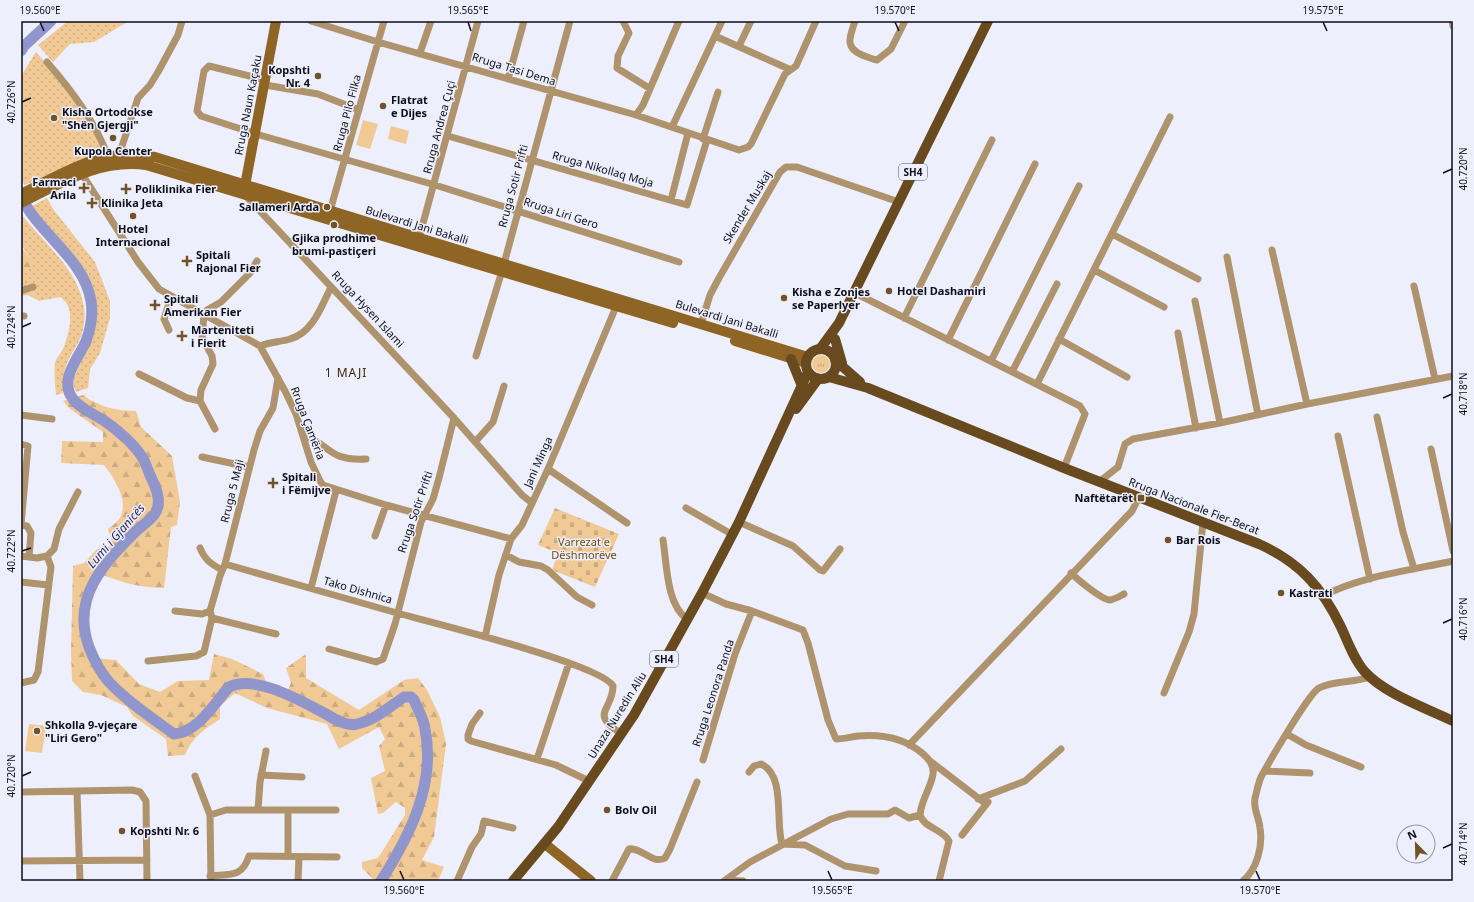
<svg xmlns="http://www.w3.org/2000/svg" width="1474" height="902" viewBox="0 0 1474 902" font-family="'Noto Sans',sans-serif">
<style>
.grass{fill:url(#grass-tufts)}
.forest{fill:url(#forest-firs)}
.cemetery{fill:url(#cemetery-stones)}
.park{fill:url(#park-dots)}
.garden{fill:#f0c995}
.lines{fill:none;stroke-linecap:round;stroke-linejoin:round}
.river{stroke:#9095cb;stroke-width:11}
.street{stroke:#af936c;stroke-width:7}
.secondary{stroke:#8e6524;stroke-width:10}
.primary{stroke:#684a1e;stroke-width:10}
.ticks{fill:none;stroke:#0d0e19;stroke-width:1.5}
.poi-dot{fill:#715327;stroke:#eeeffd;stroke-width:1.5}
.labels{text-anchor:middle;stroke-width:3;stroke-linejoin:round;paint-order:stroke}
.shield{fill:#eeeffd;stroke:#50525d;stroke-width:1}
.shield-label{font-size:10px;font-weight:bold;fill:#0d0e19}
.street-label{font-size:11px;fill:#0d0e19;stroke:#eeeffd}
.poi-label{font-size:11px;font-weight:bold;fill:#0d0e19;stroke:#eeeffd;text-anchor:start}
.park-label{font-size:11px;fill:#714d0d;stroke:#eeeffd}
.neighbourhood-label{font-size:12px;letter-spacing:1px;fill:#3b2500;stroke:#eeeffd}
.water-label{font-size:12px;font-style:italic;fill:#2b2769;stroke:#eeeffd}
.neatline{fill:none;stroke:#0d0e19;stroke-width:1.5}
.ticks-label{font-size:10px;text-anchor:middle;fill:#0d0e19}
</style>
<defs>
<pattern id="grass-tufts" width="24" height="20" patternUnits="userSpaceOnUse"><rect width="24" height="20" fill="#f0c995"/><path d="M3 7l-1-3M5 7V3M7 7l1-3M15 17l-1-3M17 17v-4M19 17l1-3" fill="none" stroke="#cdab80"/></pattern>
<pattern id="forest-firs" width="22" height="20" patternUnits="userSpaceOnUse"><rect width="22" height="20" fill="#f0c995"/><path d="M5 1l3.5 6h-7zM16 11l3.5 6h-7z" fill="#cdab80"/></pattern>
<pattern id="cemetery-stones" width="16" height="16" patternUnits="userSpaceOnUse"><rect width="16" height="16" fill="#f0c995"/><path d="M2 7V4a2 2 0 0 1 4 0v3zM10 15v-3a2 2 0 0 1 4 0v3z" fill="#cdab80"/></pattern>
<pattern id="park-dots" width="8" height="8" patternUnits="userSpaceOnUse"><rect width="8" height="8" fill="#f0c995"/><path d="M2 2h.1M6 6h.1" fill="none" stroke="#cdab80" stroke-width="1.8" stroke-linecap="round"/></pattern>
</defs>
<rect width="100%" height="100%" fill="#eeeffd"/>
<!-- grass -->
<path class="grass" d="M812 364a9 9 0 1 1 18 0a9 9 0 1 1-18 0Z"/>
<!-- forest -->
<path class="forest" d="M21,247L36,264L21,275Z
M21,279L39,301L28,295L21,296Z
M83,395C99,407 117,411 136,411L141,427L172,456L180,502L177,525L171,527L164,588C141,588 120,582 98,573C78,603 81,626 92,658L116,660L139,684L160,692L178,681L209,680L214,654L232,659L263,674L269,689L285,696L291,683L286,668L306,654V678L359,710L404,680L418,678L427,690L440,717L446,744L434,837L422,860L444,867L438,881H372L373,879L362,868V862L378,858L405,815V808L396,802L383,813L378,814L371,778L385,771L379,746L385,739L379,727L339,749L327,724L267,708L235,693L220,706V719C205,729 192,737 185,755L168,756L166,739L133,716L127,707L101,695L83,692L72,681L71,652L73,566L84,563L97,549H107L112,542L108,529C112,526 117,522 120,518C129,501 115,479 104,465L61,463L62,441L103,442V432L70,409L63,401Z"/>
<!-- cemetery -->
<path class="cemetery" d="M555,508L619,534L595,587L552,570L558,553L538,545Z"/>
<!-- park -->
<path class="park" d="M68,21H129L94,42L70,44L53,62L38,45Z
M36,52L71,93L106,155L42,181H35L24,185L21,174V76Z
M47,198L53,209L95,262L110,301V318L100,353L90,369L88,388L76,392L73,385L74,378C80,363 89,348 93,333C108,280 60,247 34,210L32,206Z
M21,214C48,248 96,284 82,333C79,344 71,353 67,363C63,373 63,382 63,393L56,395C55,386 54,371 55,363C56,358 61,353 63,349C69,334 77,307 60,297L39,301L21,279V275L35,264L21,245Z"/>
<!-- garden -->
<path class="garden" d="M363,120L378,124L370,149L356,145Z
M391,126L409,131L406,144L388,139Z
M29,724L46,726L42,753L25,751Z"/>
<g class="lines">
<!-- river -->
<path class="river" d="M21,51L24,46L51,21
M21,196C38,234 84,258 91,301C93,314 91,328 86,341C79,358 58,380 73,399C80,409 96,415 106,422C119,431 136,446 144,460C146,465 148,470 150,475C153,482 157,489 158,497C161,515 147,521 136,531C103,564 71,598 89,647C94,660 100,672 109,682C128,702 152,718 174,734C198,732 214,704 229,687C256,674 301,701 326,714C334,719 347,727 357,724C375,720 389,707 404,697H411L414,700C418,710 424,719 425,729C436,785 410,835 381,881"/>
<!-- street -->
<path class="street" d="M311,21L378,42L636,115L739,150L748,147L751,144L785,74L796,66L816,21
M623,21L629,33L618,56L617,68L649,88
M855,21C850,37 844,47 862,55C867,57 872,59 877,60L891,49L905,21
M1452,21L1453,26
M715,36L789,69
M739,46L751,21
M420,53L431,21
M47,62C72,91 94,120 108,156
M508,79L524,21
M266,80L209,66L204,71L197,111L201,116L256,134L435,185L679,262
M265,85L318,94L359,110
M636,115L643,105L679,21
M672,127L722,21
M448,136L687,205L707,140
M703,139L718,92
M119,155L138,98L150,85L158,72L178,35L182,21
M80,171L138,262L159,289L260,346L285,391L296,414L311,462L320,481L323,485L386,505L511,539
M246,196L454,418L522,495L532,503
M671,200L688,133
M330,211L384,21
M1112,234L1198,279
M419,238L478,21
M1272,250L1307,404
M1227,257L1258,415
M1094,270L1164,307
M1414,286L1435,379
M21,291L33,287
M853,292L1080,406L1085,414L1064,468
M1195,301L1220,423
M21,316H24
M904,318L992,140
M701,324L710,295L719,278L780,172L786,167H797L899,202
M169,330L164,319L171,297
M1178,333L1196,428
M1059,339L1127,377
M948,340L1035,164
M260,346C270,342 280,342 290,339C313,333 322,305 331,287
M476,356L502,271L570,21
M991,361L1079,186
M1012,372L1057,284
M139,374L187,398L200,401L201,390L213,364L212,356L202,337L204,315L207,310L221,302L250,273L257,261
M1037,384L1170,117
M200,401L215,429
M21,415L52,419
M1377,417L1403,532L1414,569
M303,435C332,445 327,461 366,459
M1338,436L1370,579
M475,442L493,422L504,386
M21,444L28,446L21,525
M1431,449L1453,551
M202,457L249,467
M548,469L627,523
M1099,482L1118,467L1125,444L1133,439L1220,423L1307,404L1453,376
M686,508L733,535
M739,522L793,546L820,570L823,571L840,549
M21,525L27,526L31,533L29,557
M375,536L386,505
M663,540C667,564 666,604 687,619
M200,548C205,560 211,564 222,570
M506,555L519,562L541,566L548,570L577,597L592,605
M21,556L37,558L47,556
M225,564C282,580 340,597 397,613C430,622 601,664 613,686C613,711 588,713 622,734
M1071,573C1077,579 1102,600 1110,600C1115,599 1120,596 1124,594
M21,582L48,585
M311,588L336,491
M702,593L726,604L752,611L803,630L808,643L828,720L836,739C843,739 850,737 858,736C880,734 904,738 922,753C929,759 934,765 933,774C931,788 921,800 920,815C924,828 943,829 949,841L939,881
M1323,596C1361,576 1412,570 1453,561
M175,611L202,614L210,611
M212,618L276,634
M485,637L499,575L511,539L522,525L548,469L618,302
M329,649L376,662L383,659L395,624L421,522L433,499L439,478L454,418
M148,661L196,656L204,652L212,618L210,611L220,576L225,564L254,450L260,431L273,408L278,378
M21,683L34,680L38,672L51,567L47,556L54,549L59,529L78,492
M1164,693L1189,632L1194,614L1203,522
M480,713L472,724L468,735V739L471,741L556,765L589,781
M1287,734L1306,745L1361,767
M909,745L1132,511L1139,497
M537,759L569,663
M703,760L735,654L752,611
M930,761L986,804
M1265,771L1310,773
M749,772L754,766L761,764C786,775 775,822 782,844L805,845L845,866L876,871
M261,775L302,777
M195,776L210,815L211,881
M77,791L80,881
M21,792L132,790L140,792L146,801L147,881
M978,799L1025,781L1061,749
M258,810L260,782L266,751
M210,815L226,810H336
M962,835L988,802
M288,856V810
M21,861L147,860
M210,876C230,874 242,878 249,856L337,857
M726,880L743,881
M298,881L299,857
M457,881L472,847L481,834L484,821L513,828
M612,881L629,849C642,847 652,865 665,858L670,849L697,782
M724,881L750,862L831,819L848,814H888L895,810L909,818L920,815
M1243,881C1257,869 1263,846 1260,828C1259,817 1253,809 1255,798C1257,791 1258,784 1261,777C1268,764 1309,693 1319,688C1334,680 1354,683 1370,677"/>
<!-- secondary -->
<path class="secondary" d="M244,191L276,21
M21,194C68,171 100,147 155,157L808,357
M21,203C61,183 99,159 146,165L673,323
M735,341L806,363
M545,844L591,881"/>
<!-- primary -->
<path class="primary" d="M835,339L842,363
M820,349L839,323L988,21
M806 364a15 15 0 1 1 30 0a15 15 0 1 1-30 0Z
M791,359L802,386
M835,360L860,382
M829,377L868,388L1064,468L1259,544C1299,562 1322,587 1341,627C1348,642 1354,660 1365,672C1385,694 1426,708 1453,721
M796,409L818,379
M513,881L558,827L634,715L702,593L739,522L808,372"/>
</g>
<!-- ticks -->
<path class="ticks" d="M40,22L44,31M468,22L471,31M895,22L899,31M1323,22L1327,31M22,102L31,98M1443,173L1452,169M22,327L31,323M1443,398L1452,394M22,551L31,548M1443,623L1452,619M22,776L31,772M1443,848L1452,844M400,871L404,880M828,871L832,880M1256,871L1260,880"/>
<!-- markers -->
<g class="poi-dot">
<circle cx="318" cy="76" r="4"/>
<circle cx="383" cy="106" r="4"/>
<circle cx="54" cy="118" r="4"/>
<circle cx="113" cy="138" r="4"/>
<path d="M82 182h4v4h4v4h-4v4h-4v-4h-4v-4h4z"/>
<path d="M124 183h4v4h4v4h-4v4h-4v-4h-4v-4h4z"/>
<path d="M90 197h4v4h4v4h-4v4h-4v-4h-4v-4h4z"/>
<circle cx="327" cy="207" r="4"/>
<circle cx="133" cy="216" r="4"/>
<circle cx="334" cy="225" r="4"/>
<path d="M185 255h4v4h4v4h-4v4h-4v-4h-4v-4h4z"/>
<circle cx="889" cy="291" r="4"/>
<circle cx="784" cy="298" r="4"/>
<path d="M153 299h4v4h4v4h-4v4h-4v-4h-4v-4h4z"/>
<path d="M180 330h4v4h4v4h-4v4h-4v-4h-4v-4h4z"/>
<path d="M271 477h4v4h4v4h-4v4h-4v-4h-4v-4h4z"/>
<rect x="1137" y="494" width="8" height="8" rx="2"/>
<circle cx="1168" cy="540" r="4"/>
<circle cx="1281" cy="593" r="4"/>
<circle cx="37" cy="731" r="4"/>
<circle cx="607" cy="810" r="4"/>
<circle cx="122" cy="831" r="4"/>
</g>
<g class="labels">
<!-- shield labels -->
<g class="shield">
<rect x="899" y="164" width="28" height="16" rx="3"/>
<rect x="650" y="651" width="28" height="16" rx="3"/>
</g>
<g class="shield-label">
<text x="913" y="176">SH4</text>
<text x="664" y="663">SH4</text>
</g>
<!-- street labels -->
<g class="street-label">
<text transform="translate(514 69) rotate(17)" y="4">Rruga Tasi Dema</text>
<text transform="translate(248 105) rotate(-79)" y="4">Rruga Naun Kaçaku</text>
<text transform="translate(347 113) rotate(-75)" y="4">Rruga Pilo Filka</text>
<text transform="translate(439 127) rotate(-75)" y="4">Rruga Andrea Çuçi</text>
<text transform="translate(603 169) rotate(16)" y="4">Rruga Nikollaq Moja</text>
<text transform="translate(513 186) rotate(-75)" y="4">Rruga Sotir Prifti</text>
<text transform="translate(747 207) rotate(-59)" y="4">Skender Muskaj</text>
<text transform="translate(561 213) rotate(18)" y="4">Rruga Liri Gero</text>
<text transform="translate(417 225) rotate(17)" y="4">Bulevardi Jani Bakalli</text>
<text transform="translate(368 309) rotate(47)" y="4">Rruga Hysen Islami</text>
<text transform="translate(727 319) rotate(17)" y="4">Bulevardi Jani Bakalli</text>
<text transform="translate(308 423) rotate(69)" y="4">Rruga Çamëria</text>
<text transform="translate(538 462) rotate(-66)" y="4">Jani Minga</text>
<text transform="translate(232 491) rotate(-76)" y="4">Rruga 5 Maji</text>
<text transform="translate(1194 506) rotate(21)" y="4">Rruga Nacionale Fier-Berat</text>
<text transform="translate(415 512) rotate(-71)" y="4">Rruga Sotir Prifti</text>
<text transform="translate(358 590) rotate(16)" y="4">Tako Dishnica</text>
<text transform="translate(713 693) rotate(-72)" y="4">Rruga Leonora Panda</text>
<text transform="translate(617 715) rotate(-58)" y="4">Unaza Nuredin Aliu</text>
</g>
<!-- poi labels -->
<g class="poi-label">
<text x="310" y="74" text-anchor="end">Kopshti<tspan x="310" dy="13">Nr. 4</tspan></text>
<text x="391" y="104">Flatrat<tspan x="391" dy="13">e Dijes</tspan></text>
<text x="62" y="116">Kisha Ortodokse<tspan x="62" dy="13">"Shën Gjergji"</tspan></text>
<text x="113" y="155" text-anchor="middle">Kupola Center</text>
<text x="76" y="186" text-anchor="end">Farmaci<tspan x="76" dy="13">Arila</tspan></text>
<text x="135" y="193">Poliklinika Fier</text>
<text x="101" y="207">Klinika Jeta</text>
<text x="319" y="211" text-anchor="end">Sallameri Arda</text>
<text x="133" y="233" text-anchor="middle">Hotel<tspan x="133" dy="13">Internacional</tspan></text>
<text x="334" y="242" text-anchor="middle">Gjika prodhime<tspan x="334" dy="13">brumi-pastiçeri</tspan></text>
<text x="196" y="259">Spitali<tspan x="196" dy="13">Rajonal Fier</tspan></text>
<text x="897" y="295">Hotel Dashamiri</text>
<text x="792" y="296">Kisha e Zonjes<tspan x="792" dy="13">se Paperlyer</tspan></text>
<text x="164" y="303">Spitali<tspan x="164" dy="13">Amerikan Fier</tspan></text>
<text x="191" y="334">Marteniteti<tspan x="191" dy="13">i Fierit</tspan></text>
<text x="282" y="481">Spitali<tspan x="282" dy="13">i Fëmijve</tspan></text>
<text x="1133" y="502" text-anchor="end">Naftëtarët</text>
<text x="1176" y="544">Bar Rois</text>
<text x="1289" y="597">Kastrati</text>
<text x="45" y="729">Shkolla 9-vjeçare<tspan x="45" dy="13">"Liri Gero"</tspan></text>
<text x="615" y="814">Bolv Oil</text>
<text x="130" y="835">Kopshti Nr. 6</text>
</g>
<!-- park labels -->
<g class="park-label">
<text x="584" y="546">Varrezat e<tspan x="584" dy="13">Dëshmorëve</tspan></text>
</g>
<!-- neighbourhood labels -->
<g class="neighbourhood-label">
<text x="346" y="377">1 MAJI</text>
</g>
<!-- water labels -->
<g class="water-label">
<text transform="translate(116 536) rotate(-49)" y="4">Lumi i Gjanicës</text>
</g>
</g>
<!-- border -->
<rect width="1474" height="902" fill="none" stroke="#eeeffd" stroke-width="44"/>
<!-- north arrow -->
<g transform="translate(1416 844) rotate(337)"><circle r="19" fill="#eeeffd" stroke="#9495a2"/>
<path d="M0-3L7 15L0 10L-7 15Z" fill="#715327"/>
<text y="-6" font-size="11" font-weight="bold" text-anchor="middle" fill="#0d0e19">N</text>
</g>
<rect x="22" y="22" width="1430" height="858" class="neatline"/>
<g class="ticks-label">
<text x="40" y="14">19.560°E</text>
<text x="468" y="14">19.565°E</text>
<text x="895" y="14">19.570°E</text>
<text x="1323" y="14">19.575°E</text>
<text transform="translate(11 102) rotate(-90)" y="4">40.726°N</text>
<text transform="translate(1463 169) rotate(-90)" y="4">40.720°N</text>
<text transform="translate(11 327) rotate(-90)" y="4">40.724°N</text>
<text transform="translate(1463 394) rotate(-90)" y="4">40.718°N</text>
<text transform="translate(11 551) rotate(-90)" y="4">40.722°N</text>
<text transform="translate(1463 619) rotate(-90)" y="4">40.716°N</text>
<text transform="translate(11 776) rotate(-90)" y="4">40.720°N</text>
<text transform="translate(1463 844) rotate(-90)" y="4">40.714°N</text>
<text x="404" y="894">19.560°E</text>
<text x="832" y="894">19.565°E</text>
<text x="1260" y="894">19.570°E</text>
</g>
</svg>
